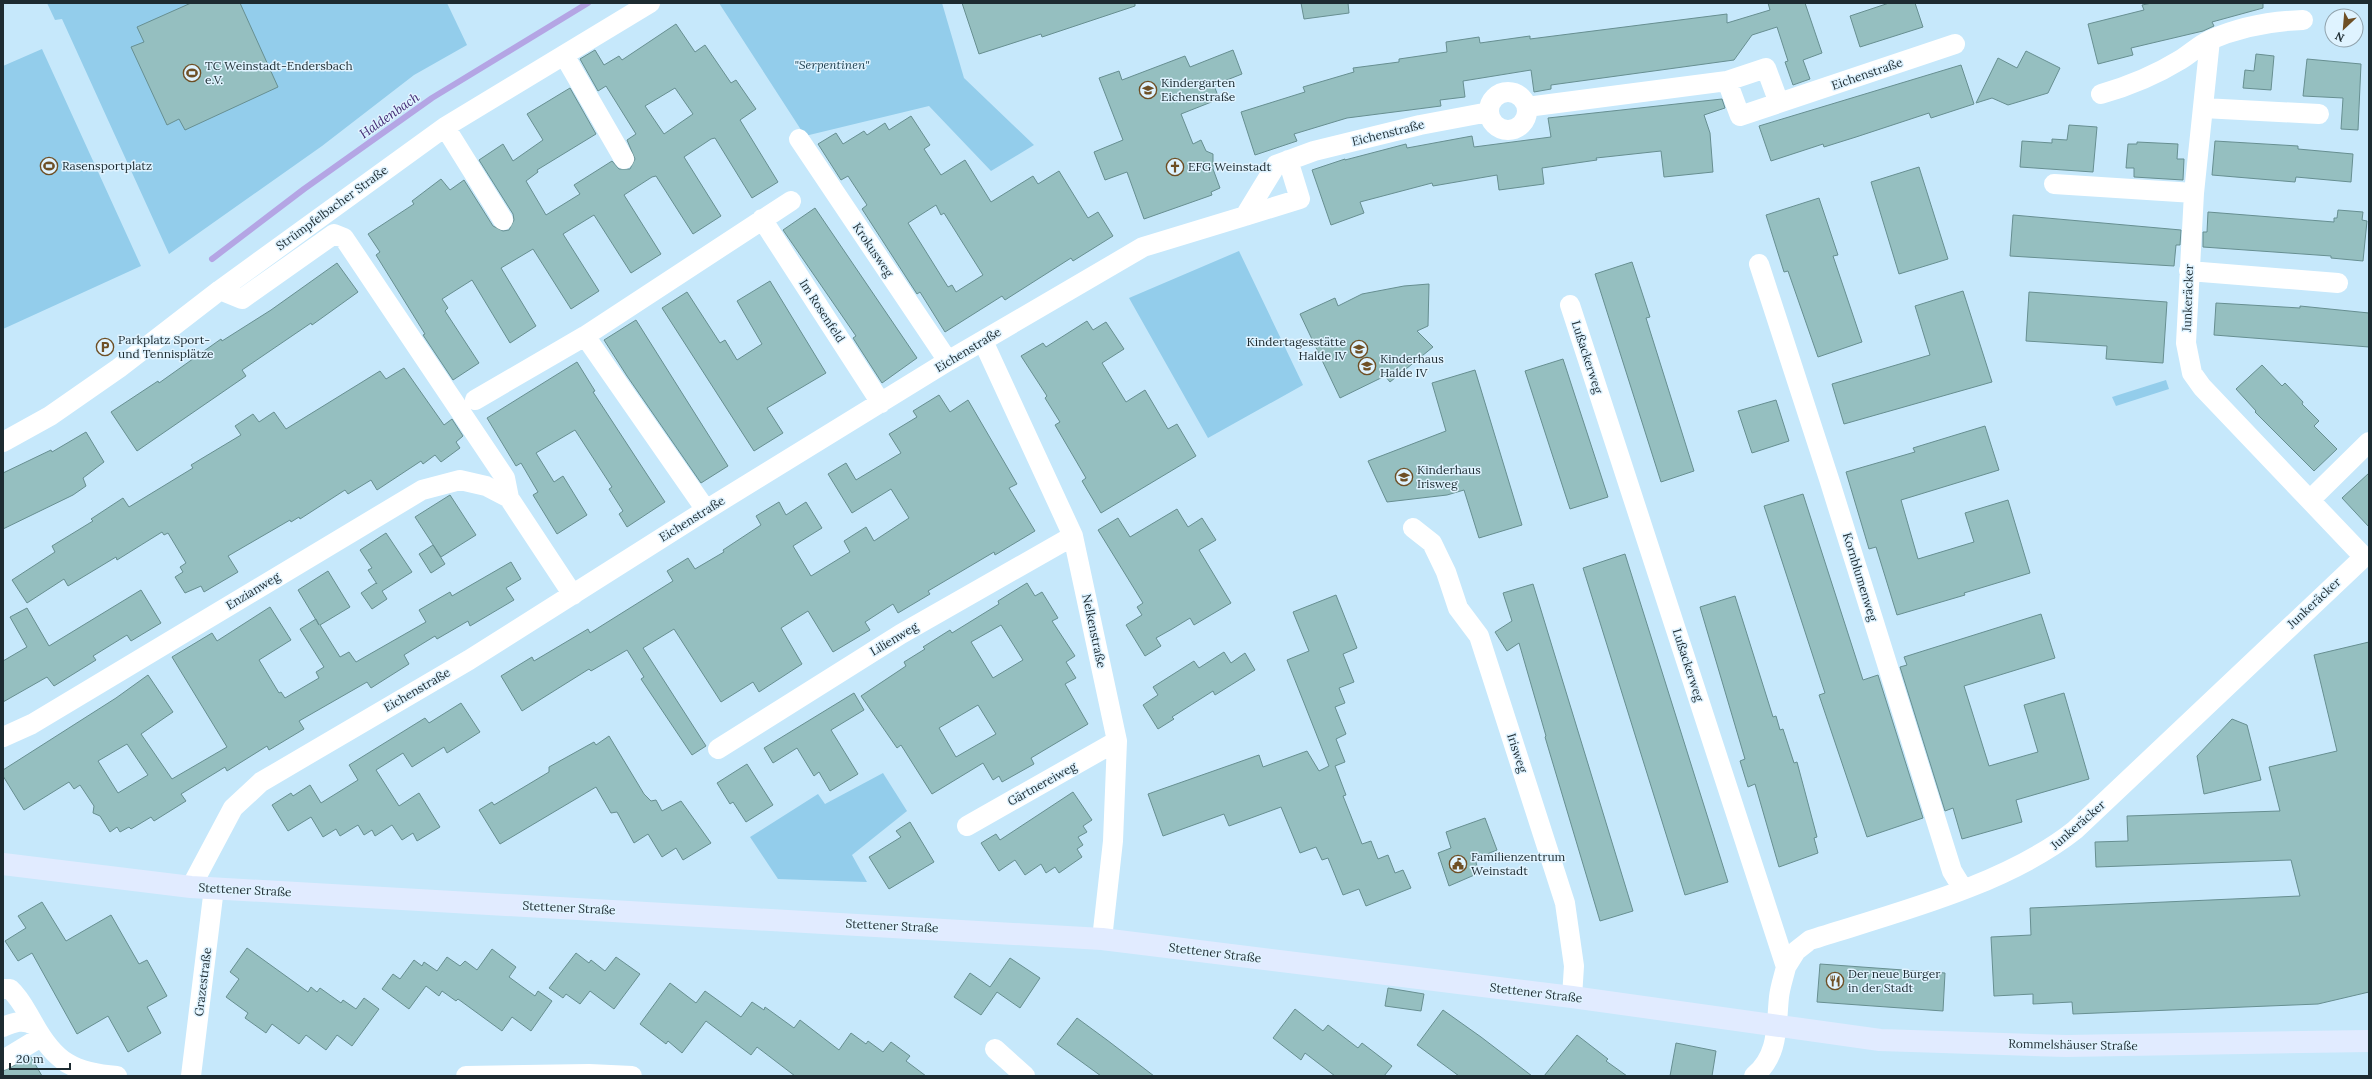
<svg xmlns="http://www.w3.org/2000/svg" width="2372" height="1079" viewBox="0 0 2372 1079" font-family="Lora,serif">
<style>
.green{fill:#93cdeb}
.lines{fill:none;stroke-linecap:round;stroke-linejoin:round}
.stream{stroke:#b4a5e4;stroke-width:6}
.building{fill:#95bfc0;stroke:#678f91;fill-rule:evenodd}
.street{stroke:#fff;stroke-width:20}
.secondary{stroke:#e1ebff;stroke-width:22}
.labels{text-anchor:middle;stroke-width:3;stroke-linejoin:round;paint-order:stroke}
.park-label{font-size:12px;font-style:italic;fill:#1b3c4c;stroke:#dff3ff}
.poi-label{font-size:12px;fill:#1d2b31;stroke:#dff3ff;text-anchor:start}
.street-label{font-size:12px;fill:#1d2b31;stroke:#dff3ff}
.water-label{font-size:13px;font-style:italic;fill:#422a73;stroke:#dff3ff}
</style>
<rect width="100%" height="100%" fill="#c6e8fb"/>
<!-- green -->
<path class="green" d="M47,3H447L467,45L414,75L322,146L169,254L62,19L55,20Z
M719,3H942L964,78L1034,145L991,171L929,106L805,136Z
M42,49L141,266L3,329V66Z
M1239,251L1303,385L1208,438L1129,298Z
M2166,380L2169,389L2116,406L2112,397Z
M883,773L907,811L852,855L867,882L778,879L750,837L818,794L825,804Z"/>
<g class="lines">
<!-- stream -->
<path class="stream" d="M212,259L304,189L432,98L588,3"/>
</g>
<!-- building -->
<path class="building" d="M191,3H240L278,87L185,130L179,119L167,125L131,47L144,42L137,27Z
M962,3H1135V6L1042,37L1041,34L979,54Z
M1301,3H1348L1349,13L1304,19Z
M1768,3H1805L1822,53L1803,60L1810,79L1793,85L1785,62L1788,61L1777,27L1752,35L1734,60L1551,85V89L1534,92L1531,70L1463,81L1465,97L1440,100L1441,106L1347,118L1294,134L1297,141L1255,155L1241,112L1305,92L1303,87L1354,72L1353,68L1399,62V59L1447,52L1446,42L1479,37L1480,43L1530,36V39L1727,14V23L1770,10Z
M1915,3L1923,27L1860,47L1850,16L1889,3Z
M2152,3H2263V8L2212,22L2214,26L2203,31L2131,48L2133,55L2098,64L2088,24L2144,10L2142,5Z
M676,24L695,52L705,45L731,83L736,80L756,109L740,120L778,182L752,198L715,138L711,139L684,157L721,216L693,234L656,176L652,177L624,195L661,254L631,273L594,215L563,234L599,291L571,309L533,249L501,268L536,326L510,343L472,280L442,299L448,308L445,311L479,363L453,380L423,335L425,334L376,255L380,252L368,234L414,204L412,201L441,179L450,190L464,180L493,226L503,231L509,230L514,220L513,214L479,160L503,144L513,161L543,140L527,114L570,88L596,134L537,170L538,172L526,181L546,215L580,194L574,185L612,161L619,169H630L635,159L627,140L636,134L606,86L598,91L580,59L595,50L604,65L619,56L622,60ZM675,88L693,114L664,134L645,106Z
M1233,50L1242,74L1214,85L1219,99L1181,114L1193,144L1201,140L1206,151L1213,154V169L1220,188L1211,192L1212,195L1144,219L1127,172L1105,180L1094,152L1123,140L1099,78L1119,71L1122,80L1185,56L1190,67Z
M2026,51L2060,68L2048,93L2008,105L1992,98L1976,103L1998,58L2017,68Z
M2256,54L2274,56L2271,90L2243,88L2245,70L2254,71Z
M2307,59L2361,64L2358,130L2341,129L2343,98L2303,96Z
M1961,65L1974,104L1931,118L1929,113L1856,137L1824,147L1823,144L1771,161L1759,126Z
M1722,99L1725,108L1704,115L1710,133L1713,172L1664,177L1661,151L1596,158L1597,160L1542,168L1544,184L1499,190L1497,175L1433,186L1432,183L1360,202L1364,213L1331,225L1312,170L1345,159V160L1406,144L1407,148L1472,136L1474,147L1551,137L1548,118Z
M911,116L930,145L924,149L941,175L965,160L991,202L1033,176L1038,184L1059,171L1088,218L1098,212L1113,236L1073,261L1071,258L1005,300L1002,296L945,332L920,292L917,294L862,209L867,205L848,176L841,180L818,144L836,133L843,144L864,131L867,135L885,123L889,130ZM936,205L941,215L944,213L983,275L956,292L952,285L948,287L908,223Z
M2069,125L2097,127L2093,172L2020,167L2022,141L2052,143V139L2067,140Z
M2215,141L2298,146V149L2353,154L2351,182L2296,177L2295,182L2212,175Z
M2137,142L2178,144L2177,159H2184L2183,180L2134,177V168H2126L2128,144H2137Z
M1919,167L1948,259L1899,274L1871,182Z
M1819,198L1838,255L1833,256L1862,342L1818,357L1788,271L1784,272L1766,215Z
M815,208L917,358L882,383L853,338L856,336L783,230Z
M2338,210L2363,212L2362,220L2367,221L2363,261L2331,258V256L2203,247V232H2207L2208,212L2334,222V218H2337Z
M2013,215L2181,230L2180,245H2176L2174,266L2010,256Z
M1632,262L1650,317L1646,318L1694,471L1661,482L1595,274Z
M337,263L358,292L312,325L311,323L242,370L246,376L137,451L111,412L158,381L159,383L221,339L222,341L271,310Z
M770,281L826,373L767,408L783,433L754,451L662,308L687,292L720,343L725,340L737,360L762,344L737,301Z
M1429,284L1428,326L1417,331L1433,347L1390,382L1385,376L1340,398L1300,314L1335,298L1338,306L1362,294L1404,286Z
M1963,291L1992,382L1844,424L1832,384L1930,355L1915,306Z
M2029,292L2167,302L2163,363L2106,359L2107,346L2026,341Z
M2216,303L2300,308V306L2369,313V347L2214,335Z
M636,320L728,466L701,483L627,376L604,340Z
M1087,321L1093,330L1106,322L1124,349L1102,363L1126,402L1145,390L1168,429L1177,424L1196,456L1101,513L1082,481L1086,478L1055,425L1060,422L1045,398L1047,396L1021,356L1043,343L1046,347Z
M1563,359L1608,497L1570,509L1525,371Z
M577,362L595,391L593,392L665,502L627,527L619,514L623,511L609,489L612,487L575,430L536,453L554,482L563,476L587,515L557,534L533,495L538,492L521,463L516,466L487,418Z
M2262,365L2282,386L2285,383L2303,402L2302,404L2319,421L2314,426L2337,449L2314,471L2255,412L2256,411L2236,389Z
M404,368L444,425L452,419L463,436L456,442L460,448L441,462L435,455L423,464L421,461L377,490L371,480L348,494L345,490L300,519L299,517L291,522L290,520L228,556L238,572L204,592L201,586L185,593L175,577L183,572L180,567L186,563L168,533L164,535L162,532L117,560L116,557L68,586L64,579L27,603L12,580L55,552L52,546L93,521L91,519L123,498L129,507L193,468L191,465L241,435L235,426L253,414L259,422L274,412L286,429L380,371L386,379Z
M1475,370L1522,525L1479,538L1464,490L1447,495L1387,502L1368,461L1446,431L1432,383Z
M939,395L950,412L968,400L1017,484L1009,488L1035,531L995,555L994,552L928,591L930,594L898,613L893,604L865,622L870,630L833,652L808,611L781,628L802,664L759,692L753,682L721,702L674,629L643,648L706,746L692,755L641,679L644,677L627,650L591,671L589,669L522,711L501,676L532,657L534,661L588,629L590,633L673,581L667,571L688,558L695,569L724,552L723,550L761,525L756,516L779,502L786,515L806,502L822,528L793,546L811,576L850,552L844,541L866,527L874,541L909,518L891,489L852,513L828,474L846,463L856,480L901,453L889,434L917,417L913,411Z
M1776,400L1789,441L1752,453L1738,411Z
M1985,426L1999,470L1901,500L1918,559L1974,542L1965,513L2008,500L2030,573L1964,593L1965,595L1897,615L1876,547L1869,549L1846,472L1915,452L1913,448Z
M86,432L104,462L83,478L86,486L73,495L3,529V473L51,450L52,452Z
M2369,473V527L2342,498Z
M1803,494L1863,680L1878,675L1923,818L1867,837L1819,695L1825,693L1764,506Z
M450,495L476,535L441,557L415,517Z
M1177,509L1188,527L1202,518L1216,540L1199,550L1231,603L1194,625L1190,618L1172,629L1156,638L1161,646L1145,656L1126,625L1142,615L1137,607L1143,603L1098,530L1118,518L1130,537Z
M386,533L412,572L382,591L387,599L372,609L361,593L376,583L377,584L368,570L372,568L360,550Z
M433,545L445,564L431,573L419,554Z
M1625,554L1728,882L1685,895L1583,568Z
M511,562L521,579L506,588L514,600L470,626L468,621L437,639L435,636L404,655L409,664L371,688L367,682L299,721L304,729L269,750L267,746L227,771L225,767L181,794L186,801L154,821L151,817L131,829L129,827L120,832L117,827L110,832L100,816L93,813L94,806L80,785L74,789L69,782L24,810L3,776V770L116,698L148,675L173,712L141,734L172,779L227,747L172,657L212,633L217,641L270,607L291,640L259,660L279,693L281,692L285,698L319,678L316,672L324,667L300,629L316,619L319,625L298,590L328,571L350,607L320,625L340,657L349,652L356,662L426,622L419,610L450,592L452,596ZM127,744L148,775L118,793L98,761Z
M1027,583L1035,596L1042,592L1058,618L1052,621L1075,656L1066,662L1076,678L1065,684L1088,724L1031,758L1034,764L1002,782L999,776L993,780L983,763L932,794L901,745L897,748L861,696L906,666L904,662L925,649L923,647L950,630L952,633L999,604L998,601ZM1001,625L1023,660L993,678L971,642ZM978,705L996,734L956,757L939,728Z
M1533,584L1633,911L1600,921L1545,737L1546,736L1519,643L1507,651L1495,632L1512,621L1503,593Z
M141,590L161,623L131,641L127,635L93,656L96,660L54,686L47,677L3,702V661L27,647L10,617L27,608L49,646Z
M1336,595L1357,648L1343,654L1354,682L1339,688L1345,703L1335,707L1346,734L1336,739L1345,762L1335,766L1346,795L1343,796L1362,844L1371,841L1378,859L1388,855L1395,873L1403,870L1411,888L1366,906L1359,889L1343,895L1328,858L1322,860L1316,847L1300,853L1281,807L1229,826L1224,814L1163,836L1148,794L1259,755L1263,767L1307,751L1319,771L1329,766L1287,660L1309,651L1293,612Z
M1735,596L1773,717L1776,716L1780,730L1783,729L1794,763L1797,762L1817,837L1814,838L1818,853L1779,867L1755,784L1748,787L1740,761L1745,759L1700,607Z
M2041,614L2055,658L1964,686L1989,766L2038,752L2024,705L2064,693L2089,779L2016,800L2022,822L1962,839L1953,808L1945,811L1900,667L1907,665L1904,657Z
M2369,642V992L2318,1004L2073,1014L2072,1002L2033,1004V994L1994,996L1991,937L2031,935L2030,908L2300,896L2291,860L2096,867L2095,842L2128,841L2127,816L2280,811L2269,767L2337,751L2314,655Z
M1224,652L1231,663L1245,653L1255,670L1215,695L1213,691L1172,717L1174,719L1158,729L1143,705L1158,695L1153,687L1194,661L1199,668Z
M854,693L864,710L831,730L858,774L830,791L819,772L814,776L797,748L773,763L764,748Z
M461,703L480,732L447,753L444,747L412,767L403,753L376,770L399,806L419,793L440,827L417,841L413,833L402,840L392,825L375,836L372,830L364,835L358,825L340,836L336,829L323,837L311,817L288,831L272,805L291,793L293,796L310,785L321,803L358,780L349,765L425,718L429,723Z
M2232,719L2247,725L2261,780L2204,794L2197,756Z
M609,736L644,794L651,801L656,800L662,811L681,801L711,843L683,860L676,848L662,857L648,834L634,843L617,812L611,813L596,787L500,844L479,810L492,802L494,805L549,772V767L594,742L596,745Z
M747,764L773,805L746,822L733,802L730,804L717,783Z
M1073,792L1092,820L1083,826L1087,832L1078,837L1083,845L1077,849L1082,857L1059,873L1055,867L1046,873L1041,864L1025,875L1015,860L999,871L981,843L996,834L1000,840Z
M1485,818L1497,850L1475,859L1479,873L1449,886L1438,853L1451,848L1446,832Z
M910,822L934,862L889,889L869,857L901,837L896,831Z
M42,902L66,941L111,915L139,964L147,960L167,996L147,1007L161,1033L128,1052L108,1016L77,1034L32,953L18,961L5,941L26,928L18,916Z
M247,948L308,992L311,987L317,992L320,988L341,1003L343,1000L356,1009L364,998L379,1009L352,1046L337,1035L326,1050L306,1035L299,1044L272,1024L266,1033L245,1018L248,1013L226,997L239,979L230,972Z
M492,949L516,967L509,977L535,996L538,991L552,1001L531,1031L512,1017L502,1031L458,999L456,1001L442,991L439,996L426,986L409,1009L382,989L393,974L400,979L414,960L422,966L424,962L437,971L447,957L460,966L465,961L477,970Z
M576,953L589,963L591,960L605,971L616,957L640,974L614,1009L590,991L580,1004L566,994L563,998L549,988Z
M1010,958L1040,978L1020,1008L997,992L981,1015L954,997L970,973L990,987Z
M1820,964L1945,973L1943,1011L1817,1002Z
M670,983L696,1003L705,991L741,1017L752,1002L764,1010L765,1007L794,1028L800,1020L839,1050L851,1033L866,1044L868,1041L883,1052L891,1042L910,1056L906,1061L926,1076H795L757,1047L751,1055L706,1021L682,1053L668,1041L666,1044L640,1024Z
M1388,988L1424,994L1421,1011L1385,1006Z
M1295,1009L1323,1031L1328,1025L1358,1048L1362,1043L1392,1066L1384,1076H1335L1305,1053L1301,1060L1273,1038Z
M1443,1010L1481,1037L1532,1076H1459L1417,1045Z
M1077,1018L1107,1040L1154,1076H1101L1057,1044Z
M1577,1035L1608,1059L1606,1061L1627,1076H1544Z
M1676,1043L1716,1051L1712,1076H1670Z
M31,1057L42,1076H3V1071Z"/>
<g class="lines">
<!-- street -->
<path class="street" d="M564,55L624,159
M1727,81L1740,116L1955,44
M1489 111a19 19 0 1 1 38 0a19 19 0 1 1-38 0Z
M2101,94C2129,86 2154,76 2180,60C2190,54 2199,45 2210,40C2239,27 2272,21 2303,20
M1527,107L1727,81L1766,68L1779,103
M2203,108L2319,114
M445,127L503,220
M799,139L948,361
M2054,184L2194,193
M1245,216L1300,199L1288,160
M762,219L881,403
M1759,264L1829,479L1952,871L1963,889
M2189,271L2338,283
M220,290L242,299L334,234L344,238L505,478L509,498
M1570,305L1786,967C1784,976 1780,987 1779,997C1776,1026 1779,1055 1754,1076
M585,336L706,510
M983,341L1073,536L1117,741L1113,841L1102,939
M475,400L585,336L791,201
M3,442L50,416L119,368L220,290L445,127L650,3
M2311,499L2369,442
M1413,528L1432,543L1446,572L1458,608L1479,636L1565,903L1574,966L1572,997
M3,737L32,724L422,490L460,480L486,486L509,498L573,595
M718,749L901,634L1073,536
M967,826L1117,741
M191,887L233,808L261,782L469,660L706,510L948,361L1143,247L1245,216L1276,165L1314,151L1420,125L1489,112
M1786,967L1796,951L1810,940C1895,913 2006,885 2075,830L2364,557L2202,387L2192,373L2186,343L2194,193L2210,40
M3,989H10C21,999 26,1011 34,1024C55,1062 74,1073 117,1076
M3,1027C15,1022 22,1019 34,1025
M995,1049L1025,1076
M3,1060L41,1037
M191,1076L214,888
M466,1076L589,1074L632,1076"/>
<!-- secondary -->
<path class="secondary" d="M3,864L191,887L1102,939L1572,997L1880,1040L2066,1046L2369,1041"/>
</g>
<!-- icons -->
<defs>
<symbol id="stadium-ring" viewBox="-11 -11 22 22"><circle r="9.5" fill="#dff3ff" stroke="#6e4f25" stroke-width="1.5"/><path d="M0-5a6.5 5 0 1 0 0 10a6.5 5 0 1 0 0-10ZM-3.5-1.8h7v3.6h-7Z" fill="#6e4f25"/></symbol>
<symbol id="school-ring" viewBox="-11 -11 22 22"><circle r="9.5" fill="#dff3ff" stroke="#6e4f25" stroke-width="1.5"/><path d="M0-5L7-2L0 1L-7-2ZM-4 1L0 2.5L4 1V4Q0 6-4 4Z" fill="#6e4f25"/></symbol>
<symbol id="church-ring" viewBox="-11 -11 22 22"><circle r="9.5" fill="#dff3ff" stroke="#6e4f25" stroke-width="1.5"/><path d="M-1.2-6h2.4v3.5h3.3v2.4h-3.3V6h-2.4V-.1h-3.3v-2.4h3.3Z" fill="#6e4f25"/></symbol>
<symbol id="parking-ring" viewBox="-11 -11 22 22"><circle r="9.5" fill="#dff3ff" stroke="#6e4f25" stroke-width="1.5"/><path d="M-3.5-5.5H1a3.5 3.5 0 0 1 0 7H-1V5.5H-3.5ZM-1-3.4V-.6H.8a1.4 1.4 0 0 0 0-2.8Z" fill="#6e4f25"/></symbol>
<symbol id="civic-ring" viewBox="-11 -11 22 22"><circle r="9.5" fill="#dff3ff" stroke="#6e4f25" stroke-width="1.5"/><path d="M-.6-6.5H3V-4.5H.6V-3L4-1V1h2V6H-6V1h2V-1L-.6-3ZM-1.2 2.5V6h2.4V2.5Z" fill="#6e4f25"/></symbol>
<symbol id="restaurant-ring" viewBox="-11 -11 22 22"><circle r="9.5" fill="#dff3ff" stroke="#6e4f25" stroke-width="1.5"/><path d="M-5-6h1v4h1v-4h1v4h1v-4h1v5L-1.5 .5V6h-2V.5L-5-1ZM5-6V6H3V1.5H1.5Q1.5-4 5-6Z" fill="#6e4f25"/></symbol>
</defs>
<g fill-rule="evenodd">
<use href="#stadium-ring" x="182" y="63" width="20" height="20"/>
<use href="#school-ring" x="1138" y="80" width="20" height="20"/>
<use href="#stadium-ring" x="39" y="156" width="20" height="20"/>
<use href="#church-ring" x="1165" y="157" width="20" height="20"/>
<use href="#parking-ring" x="95" y="337" width="20" height="20"/>
<use href="#school-ring" x="1349" y="339" width="20" height="20"/>
<use href="#school-ring" x="1357" y="356" width="20" height="20"/>
<use href="#school-ring" x="1394" y="467" width="20" height="20"/>
<use href="#civic-ring" x="1448" y="854" width="20" height="20"/>
<use href="#restaurant-ring" x="1825" y="971" width="20" height="20"/>
</g>
<g class="labels">
<!-- park labels -->
<g class="park-label">
<text x="832" y="69">"Serpentinen"</text>
</g>
<!-- poi labels -->
<g class="poi-label">
<text x="205" y="70">TC Weinstadt-Endersbach<tspan x="205" dy="14">e.V.</tspan></text>
<text x="1161" y="87">Kindergarten<tspan x="1161" dy="14">Eichenstraße</tspan></text>
<text x="62" y="170">Rasensportplatz</text>
<text x="1188" y="171">EFG Weinstadt</text>
<text x="118" y="344">Parkplatz Sport-<tspan x="118" dy="14">und Tennisplätze</tspan></text>
<text x="1346" y="346" text-anchor="end">Kindertagesstätte<tspan x="1346" dy="14">Halde IV</tspan></text>
<text x="1380" y="363">Kinderhaus<tspan x="1380" dy="14">Halde IV</tspan></text>
<text x="1417" y="474">Kinderhaus<tspan x="1417" dy="14">Irisweg</tspan></text>
<text x="1471" y="861">Familienzentrum<tspan x="1471" dy="14">Weinstadt</tspan></text>
<text x="1848" y="978">Der neue Burger<tspan x="1848" dy="14">in der Stadt</tspan></text>
</g>
<!-- street labels -->
<g class="street-label">
<text transform="translate(1867 74) rotate(-19)" y="4">Eichenstraße</text>
<text transform="translate(1388 133) rotate(-14)" y="4">Eichenstraße</text>
<text transform="translate(332 208) rotate(-36)" y="4">Strümpfelbacher Straße</text>
<text transform="translate(873 250) rotate(56)" y="4">Krokusweg</text>
<text transform="translate(2188 298) rotate(-88)" y="4">Junkeräcker</text>
<text transform="translate(822 311) rotate(57)" y="4">Im Rosenfeld</text>
<text transform="translate(968 350) rotate(-31)" y="4">Eichenstraße</text>
<text transform="translate(1587 357) rotate(72)" y="4">Lußackerweg</text>
<text transform="translate(692 519) rotate(-32)" y="4">Eichenstraße</text>
<text transform="translate(1860 577) rotate(73)" y="4">Kornblumenweg</text>
<text transform="translate(253 591) rotate(-31)" y="4">Enzianweg</text>
<text transform="translate(2314 603) rotate(-43)" y="4">Junkeräcker</text>
<text transform="translate(1094 631) rotate(78)" y="4">Nelkenstraße</text>
<text transform="translate(894 639) rotate(-31)" y="4">Lilienweg</text>
<text transform="translate(1688 665) rotate(72)" y="4">Lußackerweg</text>
<text transform="translate(417 690) rotate(-30)" y="4">Eichenstraße</text>
<text transform="translate(1517 753) rotate(72)" y="4">Irisweg</text>
<text transform="translate(1042 784) rotate(-29)" y="4">Gärtnereiweg</text>
<text transform="translate(2078 825) rotate(-41)" y="4">Junkeräcker</text>
<text transform="translate(245 890) rotate(3)" y="4">Stettener Straße</text>
<text transform="translate(569 908) rotate(3)" y="4">Stettener Straße</text>
<text transform="translate(892 926) rotate(3)" y="4">Stettener Straße</text>
<text transform="translate(1215 953) rotate(7)" y="4">Stettener Straße</text>
<text transform="translate(203 982) rotate(-83)" y="4">Grazestraße</text>
<text transform="translate(1536 993) rotate(7)" y="4">Stettener Straße</text>
<text transform="translate(2073 1045) rotate(1)" y="4">Rommelshäuser Straße</text>
</g>
<!-- water labels -->
<g class="water-label">
<text transform="translate(389 115) rotate(-35)" y="5">Haldenbach</text>
</g>
</g>
<!-- border -->
<rect width="2372" height="1079" fill="none" stroke="#1d2b31" stroke-width="8"/>
<!-- north arrow -->
<g transform="translate(2344 28) rotate(206)"><circle r="19" fill="#dff3ff" stroke="#91a3ad"/>
<path d="M0-3L7 15L0 10L-7 15Z" fill="#6e4f25"/>
<text y="-6" font-size="11" font-weight="bold" text-anchor="middle" fill="#1d2b31">N</text>
</g>
<!-- scale -->
<path d="M10 1063v6h60v-6" fill="none" stroke="#1d2b31" stroke-width="2"/>
<text x="16" y="1063" font-size="12" fill="#1d2b31" stroke="#dff3ff" stroke-width="3" paint-order="stroke">20 m</text>
</svg>
